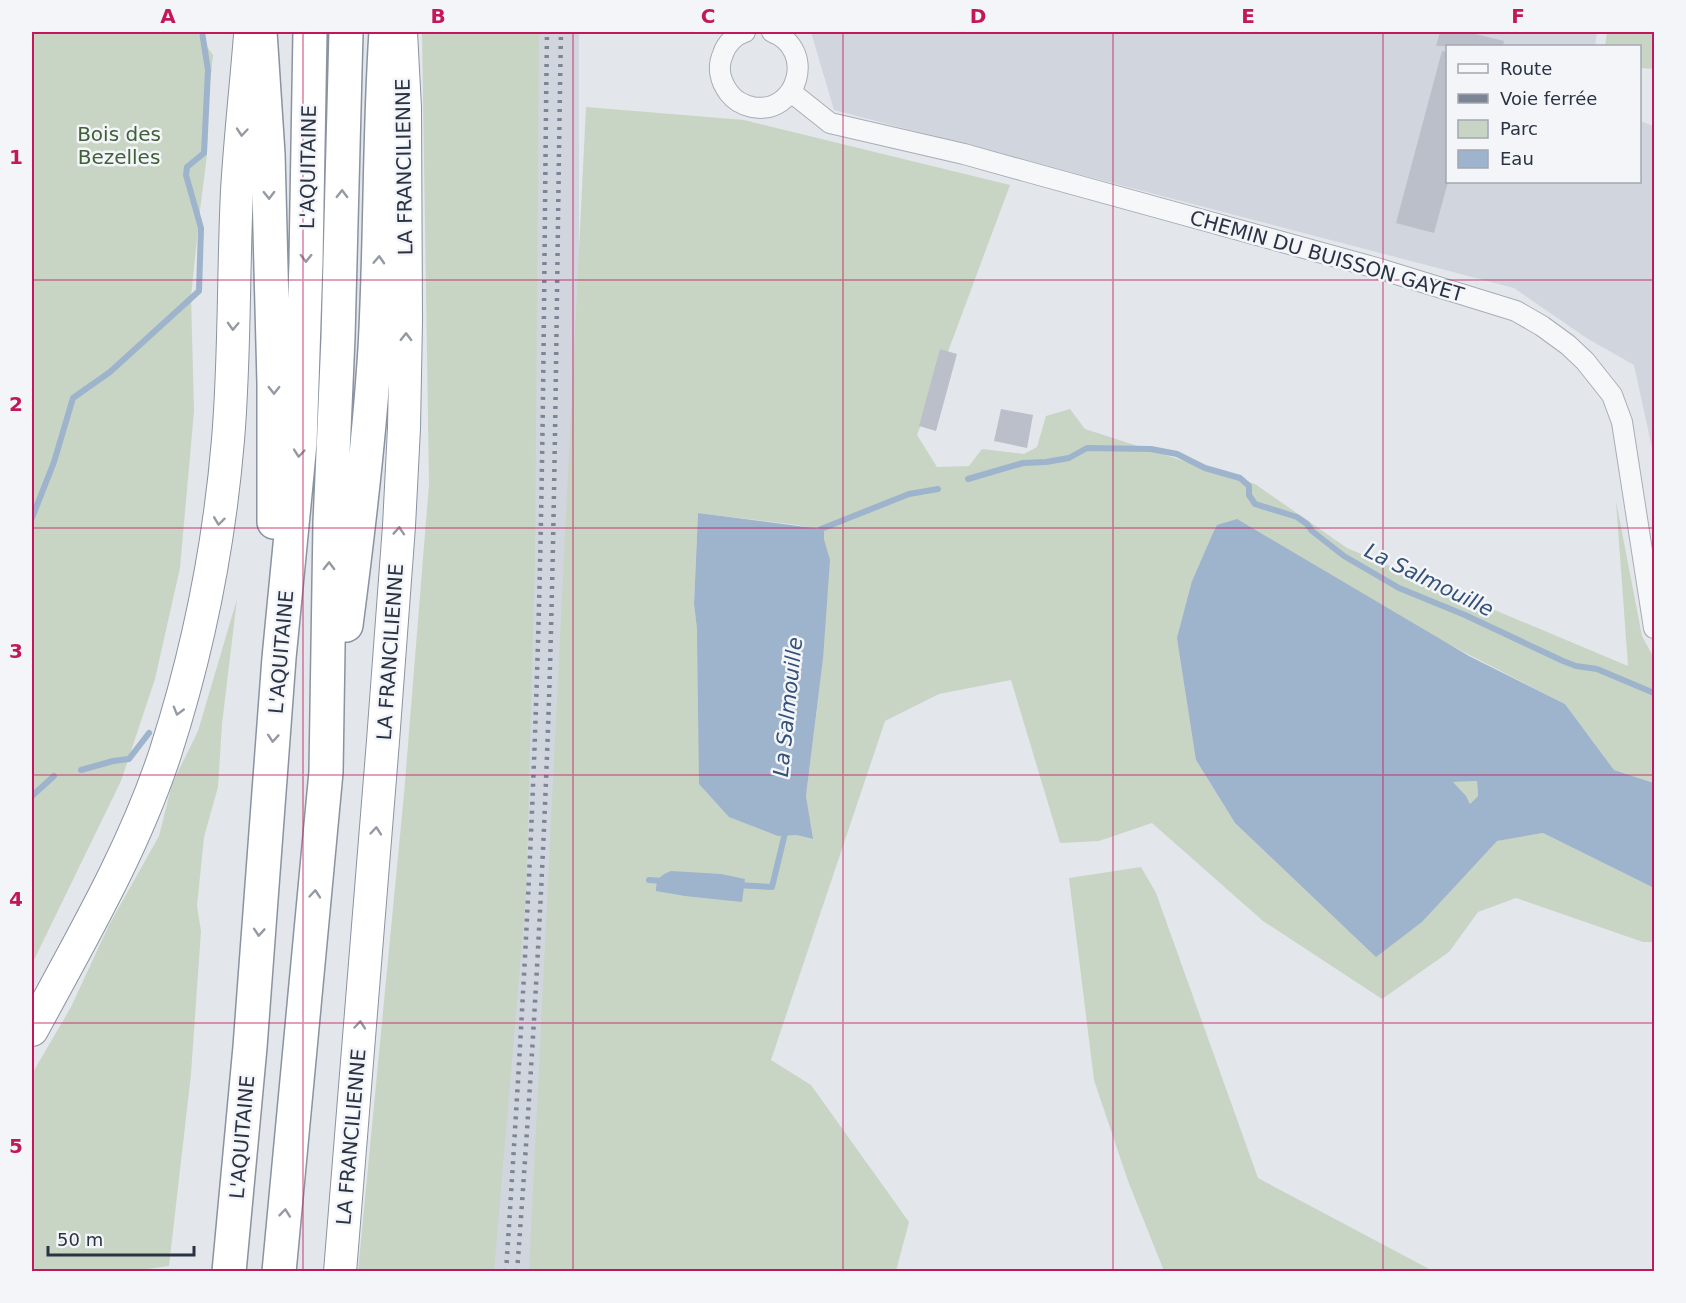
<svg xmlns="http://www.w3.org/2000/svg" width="1686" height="1303" viewBox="0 0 1686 1303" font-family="'DejaVu Sans',sans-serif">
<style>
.built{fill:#d1d5dd}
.green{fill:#c8d5c4;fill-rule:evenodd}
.water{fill:#9eb3cc;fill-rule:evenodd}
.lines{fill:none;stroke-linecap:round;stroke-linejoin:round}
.stream{stroke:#9eb3cc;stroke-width:6}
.building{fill:#babfc9}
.minor-casing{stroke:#a8adb6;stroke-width:22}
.trunk-casing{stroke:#8a93a2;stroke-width:34}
.motorway-casing{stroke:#8a93a2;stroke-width:36}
.minor{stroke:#f6f7f9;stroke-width:20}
.trunk{stroke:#fff;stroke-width:32}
.motorway{stroke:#fff;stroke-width:33}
.rail{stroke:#7c8595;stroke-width:4.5;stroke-dasharray:3 6;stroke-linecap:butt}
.oneway{stroke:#9499a2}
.grid{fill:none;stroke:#c2185b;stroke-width:1.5;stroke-opacity:0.55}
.labels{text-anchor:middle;stroke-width:5;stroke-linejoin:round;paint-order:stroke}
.park-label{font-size:20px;fill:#3f6038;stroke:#f3f5f9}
.street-label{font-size:20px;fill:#2a3344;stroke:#f3f5f9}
.water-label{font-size:21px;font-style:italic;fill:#345179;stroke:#f3f5f9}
.neatline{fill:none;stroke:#c2185b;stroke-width:2}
.grid-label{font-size:20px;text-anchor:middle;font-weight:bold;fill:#c2185b}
</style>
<rect width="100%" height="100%" fill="#e3e6eb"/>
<!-- built -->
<path class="built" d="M531,32H579V578L532,1271L493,1272Z
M811,32H1597L1595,46H1448V182H1640V121L1654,126V457L1634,365L1588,339L1514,288L834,110Z"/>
<!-- green -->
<path class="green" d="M32,32H197L213,55L207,111V155L200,210L191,296L194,411L180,568L155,679L121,781L32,964Z
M422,32H539L535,560L526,896L494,1271H358L404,794L429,484Z
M1607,32H1654V69L1640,68V46H1605Z
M586,107L744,120L1010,185L917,435L937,467L969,466L982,449L1024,454L1037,447L1046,416L1070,409L1085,429L1255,484L1347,548L1628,666L1616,501L1642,636L1654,658V783L1614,770L1565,704L1217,525L1192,581L1196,760L1235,823L1376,956L1422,922L1496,841L1543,833L1654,888V942H1643L1516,898L1478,912L1449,952L1382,999L1263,921L1152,823L1099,841L1060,843L1011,680L939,694L885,721L771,1060L811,1085L909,1222L896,1271L529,1272ZM698,513L797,525L821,530L823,659L806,796L812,839L796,835L697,629L694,604Z
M237,599L222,724L218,787L204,837L197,906L201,931L191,1074L169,1266L125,1272L32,1271V1074L71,1007L109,925L159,836L172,784L198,731Z
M1477,781L1478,796L1470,804L1453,782Z
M1141,867L1156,893L1258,1178L1433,1271H1164L1128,1181L1094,1080L1069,878Z"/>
<!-- water -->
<path class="water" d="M698,513L821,529L830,560L823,659L806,796L813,839L796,835L778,836L729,817L699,784L697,629L694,604Z
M1237,519L1469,656L1565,704L1614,770L1654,783V888L1543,833L1497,841L1422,922L1376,957L1235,823L1196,760L1177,638L1192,581L1213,533L1217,525ZM1477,781L1478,796L1470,804L1466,796L1453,782Z
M671,871L721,874L745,879L742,902L685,896L656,891C656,879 660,875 671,871Z"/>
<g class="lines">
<!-- stream -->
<path class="stream" d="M968,479L1023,463L1046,462L1069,458L1087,448L1151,449L1177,454L1205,468L1240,478L1249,486V495L1255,504L1297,517L1307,524L1312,531L1344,556L1399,588L1465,615L1563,661L1576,666L1597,669L1654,693
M32,518L54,462L73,398L110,372L199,291L201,228L186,175L187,167L204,153L208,70L202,32
M821,537V529L909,494L938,489
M81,770L113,761L129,759L149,733
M32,796L54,776
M649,880L663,881
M736,885L772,887L786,829"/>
</g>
<!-- building -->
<path class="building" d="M1440,32H1467L1504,41L1503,46H1436Z
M1442,51L1448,52V182L1434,233L1396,223Z
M940,349L957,354L936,431L919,426Z
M1001,409L1033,415L1027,448L994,441Z"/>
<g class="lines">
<defs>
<path id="minor" d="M745,32C735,35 726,44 723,54C717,67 720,81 729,93C735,101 743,105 752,107C798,116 817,49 772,32
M791,92L830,123L964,154L1025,171L1380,269L1516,311L1542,326L1568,345L1585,361L1612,395L1622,422L1654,628"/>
<path id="trunk" d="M32,1030C80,941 133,851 165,754C198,652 219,547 228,440C235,357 233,274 237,191C240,139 246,87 250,35
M340,1272L383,741L399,526L404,428L406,320L405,108L401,32"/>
<path id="motorway" d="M260,32L268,154L274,383V522
M346,625C358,533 369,442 375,349C381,243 379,137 386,32
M229,1272L250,1047L279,658L300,443L306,262L310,32
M279,1272L326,772L330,523L338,337L346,32"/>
</defs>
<!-- minor casing -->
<use href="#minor" class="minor-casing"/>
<!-- trunk casing -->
<use href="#trunk" class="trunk-casing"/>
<!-- motorway casing -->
<use href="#motorway" class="motorway-casing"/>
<!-- minor -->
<use href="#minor" class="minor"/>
<!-- trunk -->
<use href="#trunk" class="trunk"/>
<!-- motorway -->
<use href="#motorway" class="motorway"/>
<!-- rail -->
<path class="rail" d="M506,1272C519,1072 531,873 537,674C544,460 544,246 547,32
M517,1272C532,1070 544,869 550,667C556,456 557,244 561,32"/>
</g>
<!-- one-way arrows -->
<defs><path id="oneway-chevron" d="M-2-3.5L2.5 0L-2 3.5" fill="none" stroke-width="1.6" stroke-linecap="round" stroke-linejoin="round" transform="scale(1.5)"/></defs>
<g class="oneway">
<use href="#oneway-chevron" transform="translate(242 132) rotate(95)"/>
<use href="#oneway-chevron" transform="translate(342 194) rotate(-89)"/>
<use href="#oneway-chevron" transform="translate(269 195) rotate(89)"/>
<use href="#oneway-chevron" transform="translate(306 258) rotate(91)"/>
<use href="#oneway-chevron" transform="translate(379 260) rotate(-87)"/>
<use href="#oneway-chevron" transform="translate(233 326) rotate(92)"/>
<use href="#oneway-chevron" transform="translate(406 337) rotate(-89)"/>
<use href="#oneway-chevron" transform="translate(274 390) rotate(90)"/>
<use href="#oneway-chevron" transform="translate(299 453) rotate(95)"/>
<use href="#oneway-chevron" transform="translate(219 521) rotate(97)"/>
<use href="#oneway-chevron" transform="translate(399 531) rotate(-86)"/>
<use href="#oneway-chevron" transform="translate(329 566) rotate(-89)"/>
<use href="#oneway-chevron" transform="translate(178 711) rotate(106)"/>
<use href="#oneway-chevron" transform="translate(273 738) rotate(94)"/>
<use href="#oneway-chevron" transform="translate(376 831) rotate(-85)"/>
<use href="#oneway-chevron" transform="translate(315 894) rotate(-85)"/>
<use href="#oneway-chevron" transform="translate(259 932) rotate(94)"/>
<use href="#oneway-chevron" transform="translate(360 1025) rotate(-85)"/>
<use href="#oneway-chevron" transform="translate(285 1213) rotate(-84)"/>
</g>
<!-- grid -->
<path class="grid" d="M303,32V1272M573,32V1272M843,32V1272M1113,32V1272M1383,32V1272M32,280H1654M32,528H1654M32,775H1654M32,1023H1654"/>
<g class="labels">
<!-- park labels -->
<g class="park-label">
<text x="119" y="141">Bois des<tspan x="119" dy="23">Bezelles</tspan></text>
</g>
<!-- street labels -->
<g class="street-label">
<text transform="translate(308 167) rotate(-89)" y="7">L'AQUITAINE</text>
<text transform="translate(404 167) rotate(-91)" y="7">LA FRANCILIENNE</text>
<text transform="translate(1327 256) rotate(16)" y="7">CHEMIN DU BUISSON GAYET</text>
<text transform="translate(281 652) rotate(-85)" y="7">L'AQUITAINE</text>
<text transform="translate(390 652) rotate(-86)" y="7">LA FRANCILIENNE</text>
<text transform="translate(242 1137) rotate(-85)" y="7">L'AQUITAINE</text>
<text transform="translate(351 1137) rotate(-85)" y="7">LA FRANCILIENNE</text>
</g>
<!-- water labels -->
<g class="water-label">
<text transform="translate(1429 580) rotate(26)" y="7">La Salmouille</text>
<text transform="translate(788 707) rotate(-84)" y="7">La Salmouille</text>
</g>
</g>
<!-- border -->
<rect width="1686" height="1303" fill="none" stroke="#f3f5f9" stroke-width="66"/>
<!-- legend -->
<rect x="1446" y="45" width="195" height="138" fill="#f3f5f9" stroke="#a3a7b1" stroke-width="1.5"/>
<rect x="1458" y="64" width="30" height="9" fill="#f6f7f9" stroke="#a3a7b1" stroke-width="1.5"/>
<text x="1500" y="75" font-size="18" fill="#2a3344">Route</text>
<rect x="1458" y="94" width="30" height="9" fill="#7c8595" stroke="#a3a7b1" stroke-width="1.5"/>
<text x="1500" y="105" font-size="18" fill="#2a3344">Voie ferrée</text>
<rect x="1458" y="120" width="30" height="18" fill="#c8d5c4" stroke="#a3a7b1" stroke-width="1.5"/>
<text x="1500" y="135" font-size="18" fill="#2a3344">Parc</text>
<rect x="1458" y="150" width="30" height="18" fill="#9eb3cc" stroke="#a3a7b1" stroke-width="1.5"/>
<text x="1500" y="165" font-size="18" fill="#2a3344">Eau</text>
<!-- scale -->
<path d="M48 1246v9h146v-9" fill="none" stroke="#2a3344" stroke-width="3"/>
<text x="57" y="1246" font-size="18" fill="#2a3344" stroke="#f3f5f9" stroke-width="4.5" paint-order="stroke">50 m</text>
<rect x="33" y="33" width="1620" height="1237" class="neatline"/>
<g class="grid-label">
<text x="168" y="23">A</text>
<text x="438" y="23">B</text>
<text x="708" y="23">C</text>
<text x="978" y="23">D</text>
<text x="1248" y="23">E</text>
<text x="1518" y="23">F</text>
<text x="16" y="164">1</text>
<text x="16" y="411">2</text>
<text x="16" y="658">3</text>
<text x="16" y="906">4</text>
<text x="16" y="1153">5</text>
</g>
</svg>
